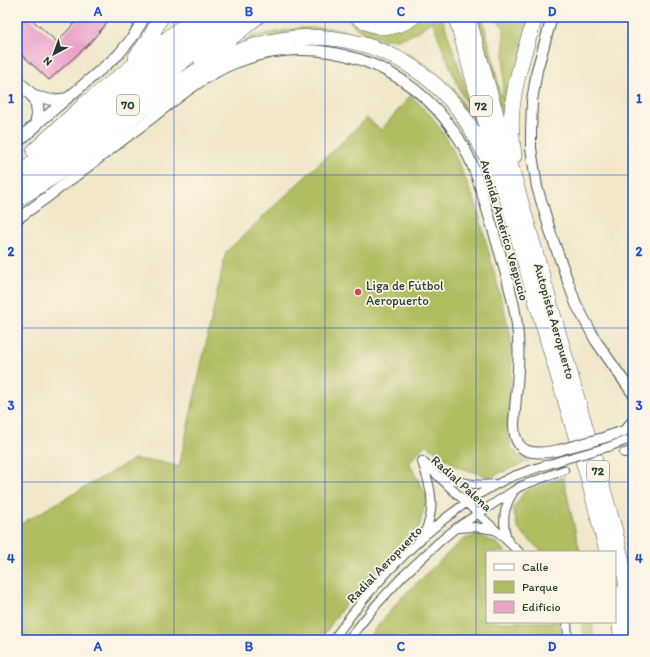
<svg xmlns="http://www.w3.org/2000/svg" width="650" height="657" viewBox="0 0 650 657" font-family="Itim,sans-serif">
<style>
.green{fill:#afbc5e;stroke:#677c49}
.building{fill:#eba2ca}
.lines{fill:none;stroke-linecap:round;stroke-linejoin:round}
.minor-casing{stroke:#3f564b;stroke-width:10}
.tertiary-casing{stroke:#3f564b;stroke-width:12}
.secondary-casing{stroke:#3f564b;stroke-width:14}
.motorway-casing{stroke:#3f564b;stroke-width:16}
.minor{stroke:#fff;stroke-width:8}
.tertiary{stroke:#fff;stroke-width:10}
.secondary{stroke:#fff;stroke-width:12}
.motorway{stroke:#fff;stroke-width:15}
.minor-bridge-casing{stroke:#3f564b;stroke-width:10;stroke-linecap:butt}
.tertiary-bridge-casing{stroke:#3f564b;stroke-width:12;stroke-linecap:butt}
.minor-bridge{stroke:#fff;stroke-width:8}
.tertiary-bridge{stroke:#fff;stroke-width:10}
.grid{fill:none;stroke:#1d4ed8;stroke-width:1;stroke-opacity:0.55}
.poi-dot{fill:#d1495b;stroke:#fcf5e5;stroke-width:1.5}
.labels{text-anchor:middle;stroke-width:3.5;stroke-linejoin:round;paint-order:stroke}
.shield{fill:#fcf5e5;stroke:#617469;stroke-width:1}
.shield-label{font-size:12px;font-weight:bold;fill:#1f3d34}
.street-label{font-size:13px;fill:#1f3d34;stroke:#fcf5e5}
.poi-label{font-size:13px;fill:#1f3d34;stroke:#fcf5e5;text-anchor:start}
.neatline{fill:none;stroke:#1d4ed8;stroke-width:1.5}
.grid-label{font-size:13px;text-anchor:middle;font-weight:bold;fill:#1d4ed8}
</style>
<rect width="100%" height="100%" fill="#fcf5e5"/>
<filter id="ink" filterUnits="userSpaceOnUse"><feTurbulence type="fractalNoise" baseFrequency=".025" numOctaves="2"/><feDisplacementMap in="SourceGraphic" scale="8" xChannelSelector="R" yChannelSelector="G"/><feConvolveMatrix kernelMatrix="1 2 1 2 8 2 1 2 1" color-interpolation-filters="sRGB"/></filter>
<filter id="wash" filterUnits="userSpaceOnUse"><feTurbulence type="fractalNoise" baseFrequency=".012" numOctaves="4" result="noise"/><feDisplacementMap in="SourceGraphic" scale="16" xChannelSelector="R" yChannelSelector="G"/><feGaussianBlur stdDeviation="0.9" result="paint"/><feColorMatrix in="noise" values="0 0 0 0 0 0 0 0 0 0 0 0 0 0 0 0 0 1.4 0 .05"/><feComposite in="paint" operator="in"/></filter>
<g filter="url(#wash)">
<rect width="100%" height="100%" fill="#f2e7cb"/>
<!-- green -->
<path class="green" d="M346,17H353L359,22L419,17H442C453,51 465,85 477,119L474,120L456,82L432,21C425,26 419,32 411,35C396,42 377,40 362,32C356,29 351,22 346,17Z
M472,17H482L494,63L500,96H502L504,74V27L492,17H530L505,125Z
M301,28C313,28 326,27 338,29C376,36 424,57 451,86C458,94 463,105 469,114L373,44L243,42L254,36Z
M411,95L433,118L451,146L476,204L510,332L512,356L508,435L512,448L520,456L529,461L490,477L457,467L426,444L409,463L427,497L419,527L344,606L320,640H17V526L134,459L162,462L179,467L226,252L367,118L381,130Z
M563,477L580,552H542L518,529L513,509L524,492Z
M478,535L498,544L506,552H487V622H559L561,640H366L400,599L462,540Z
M582,622H592L594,640H584Z"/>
<g id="blocks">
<!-- building -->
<path class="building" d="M20,17H29L57,42L80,17H110L105,25L89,44L49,80L17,50V21Z"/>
</g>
</g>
<g filter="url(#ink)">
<use href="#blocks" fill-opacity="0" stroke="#3f564b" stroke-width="1"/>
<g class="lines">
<defs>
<path id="minor" d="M608,447L633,438
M624,453L633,451
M422,461L519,552
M439,476C458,481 475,487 494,484
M457,528L475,527L495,530
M422,537C437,511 432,489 422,462
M508,541C502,525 503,508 513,493
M567,622L568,640
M333,640C375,579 440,511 507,479C524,471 544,466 562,460
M348,640L377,604L403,576L439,542L456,528L521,486L564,470"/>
<path id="tertiary" d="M552,17L537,70L532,101L531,132V148L537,187L552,237L576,304L596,341L633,394
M33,96L52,100L68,98
M36,125L118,55L132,38L145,17
M17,219C62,187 105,153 149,120C176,99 203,76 235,63C318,30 410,62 458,137C476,165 483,198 493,229C502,261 513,293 517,325C521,358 516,391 514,424C514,456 535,455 559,450
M603,438L624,431L633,421"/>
<path id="secondary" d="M17,81L33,96L37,105L38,115L36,125L17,142"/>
<path id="motorway" d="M358,17C375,30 396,30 413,17
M456,17L530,280L589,481L607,552
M468,17L615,531L626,581L633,627
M136,57L150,38L161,17
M202,61L257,17
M34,151L85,104L195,17
M514,156C512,140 510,125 512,110C515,78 526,47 535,17
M17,176L218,17
M30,182L238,17
M17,199C77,166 126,118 183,80C274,18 385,20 458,109C478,135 490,166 506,194
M615,593L622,640"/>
</defs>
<!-- minor casing -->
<use href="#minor" class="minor-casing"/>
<!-- tertiary casing -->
<use href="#tertiary" class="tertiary-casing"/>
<!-- secondary casing -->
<use href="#secondary" class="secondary-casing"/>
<!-- motorway casing -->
<use href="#motorway" class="motorway-casing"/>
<!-- minor -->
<use href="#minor" class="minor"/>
<!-- tertiary -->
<use href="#tertiary" class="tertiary"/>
<!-- secondary -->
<use href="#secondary" class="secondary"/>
<!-- motorway -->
<use href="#motorway" class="motorway"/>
<defs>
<path id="minor-bridge" d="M562,460L608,447"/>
<path id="tertiary-bridge" d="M559,450L603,438"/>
</defs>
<!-- minor-bridge casing -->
<use href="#minor-bridge" class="minor-bridge-casing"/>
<!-- tertiary-bridge casing -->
<use href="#tertiary-bridge" class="tertiary-bridge-casing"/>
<!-- minor-bridge -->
<use href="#minor-bridge" class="minor-bridge"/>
<!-- tertiary-bridge -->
<use href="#tertiary-bridge" class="tertiary-bridge"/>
</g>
</g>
<!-- grid -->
<path class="grid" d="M174,17V640M325,17V640M476,17V640M17,175H633M17,328H633M17,482H633"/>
<!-- markers -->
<circle class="poi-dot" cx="358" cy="292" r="4"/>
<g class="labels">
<!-- shield labels -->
<g class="shield">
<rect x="117" y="95" width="22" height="20" rx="3"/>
<rect x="470" y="96" width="22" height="20" rx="3"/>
<rect x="587" y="461" width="22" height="20" rx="3"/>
</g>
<g class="shield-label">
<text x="128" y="109">70</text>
<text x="481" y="110">72</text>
<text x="598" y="475">72</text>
</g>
<!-- street labels -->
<g class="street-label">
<text transform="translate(505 230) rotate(74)" y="5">Avenida Américo Vespucio</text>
<text transform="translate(555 321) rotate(74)" y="5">Autopista Aeropuerto</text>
<text transform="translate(462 483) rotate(42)" y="5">Radial Palena</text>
<text transform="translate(384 564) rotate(-46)" y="5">Radial Aeropuerto</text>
</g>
<!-- poi labels -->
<g class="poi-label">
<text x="366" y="290">Liga de Fútbol<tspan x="366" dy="15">Aeropuerto</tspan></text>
</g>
</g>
<!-- margin -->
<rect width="650" height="657" fill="none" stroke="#fcf5e5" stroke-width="44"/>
<!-- legend -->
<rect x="486" y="551" width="130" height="72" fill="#fcf5e5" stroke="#a4ab9e"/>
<rect x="494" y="564" width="20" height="6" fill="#ffffff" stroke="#a4ab9e"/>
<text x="522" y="571" font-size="12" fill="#1f3d34">Calle</text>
<rect x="494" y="581" width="20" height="12" fill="#afbc5e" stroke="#a4ab9e"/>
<text x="522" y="591" font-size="12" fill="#1f3d34">Parque</text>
<rect x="494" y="601" width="20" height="12" fill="#eba2ca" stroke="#a4ab9e"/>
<text x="522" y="611" font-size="12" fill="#1f3d34">Edificio</text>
<!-- north arrow -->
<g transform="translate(54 54) rotate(221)" stroke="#fcf5e5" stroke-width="3" paint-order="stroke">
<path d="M0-3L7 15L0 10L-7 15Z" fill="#1f3d34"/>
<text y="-6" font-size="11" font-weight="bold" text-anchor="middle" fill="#1f3d34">N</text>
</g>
<rect x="22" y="22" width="606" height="613" class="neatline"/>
<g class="grid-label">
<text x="98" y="16">A</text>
<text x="249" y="16">B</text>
<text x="401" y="16">C</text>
<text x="552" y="16">D</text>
<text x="11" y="103">1</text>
<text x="639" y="103">1</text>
<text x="11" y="256">2</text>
<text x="639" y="256">2</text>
<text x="11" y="410">3</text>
<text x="639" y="410">3</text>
<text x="11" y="563">4</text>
<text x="639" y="563">4</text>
<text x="98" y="651">A</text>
<text x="249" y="651">B</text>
<text x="401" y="651">C</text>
<text x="552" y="651">D</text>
</g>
</svg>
